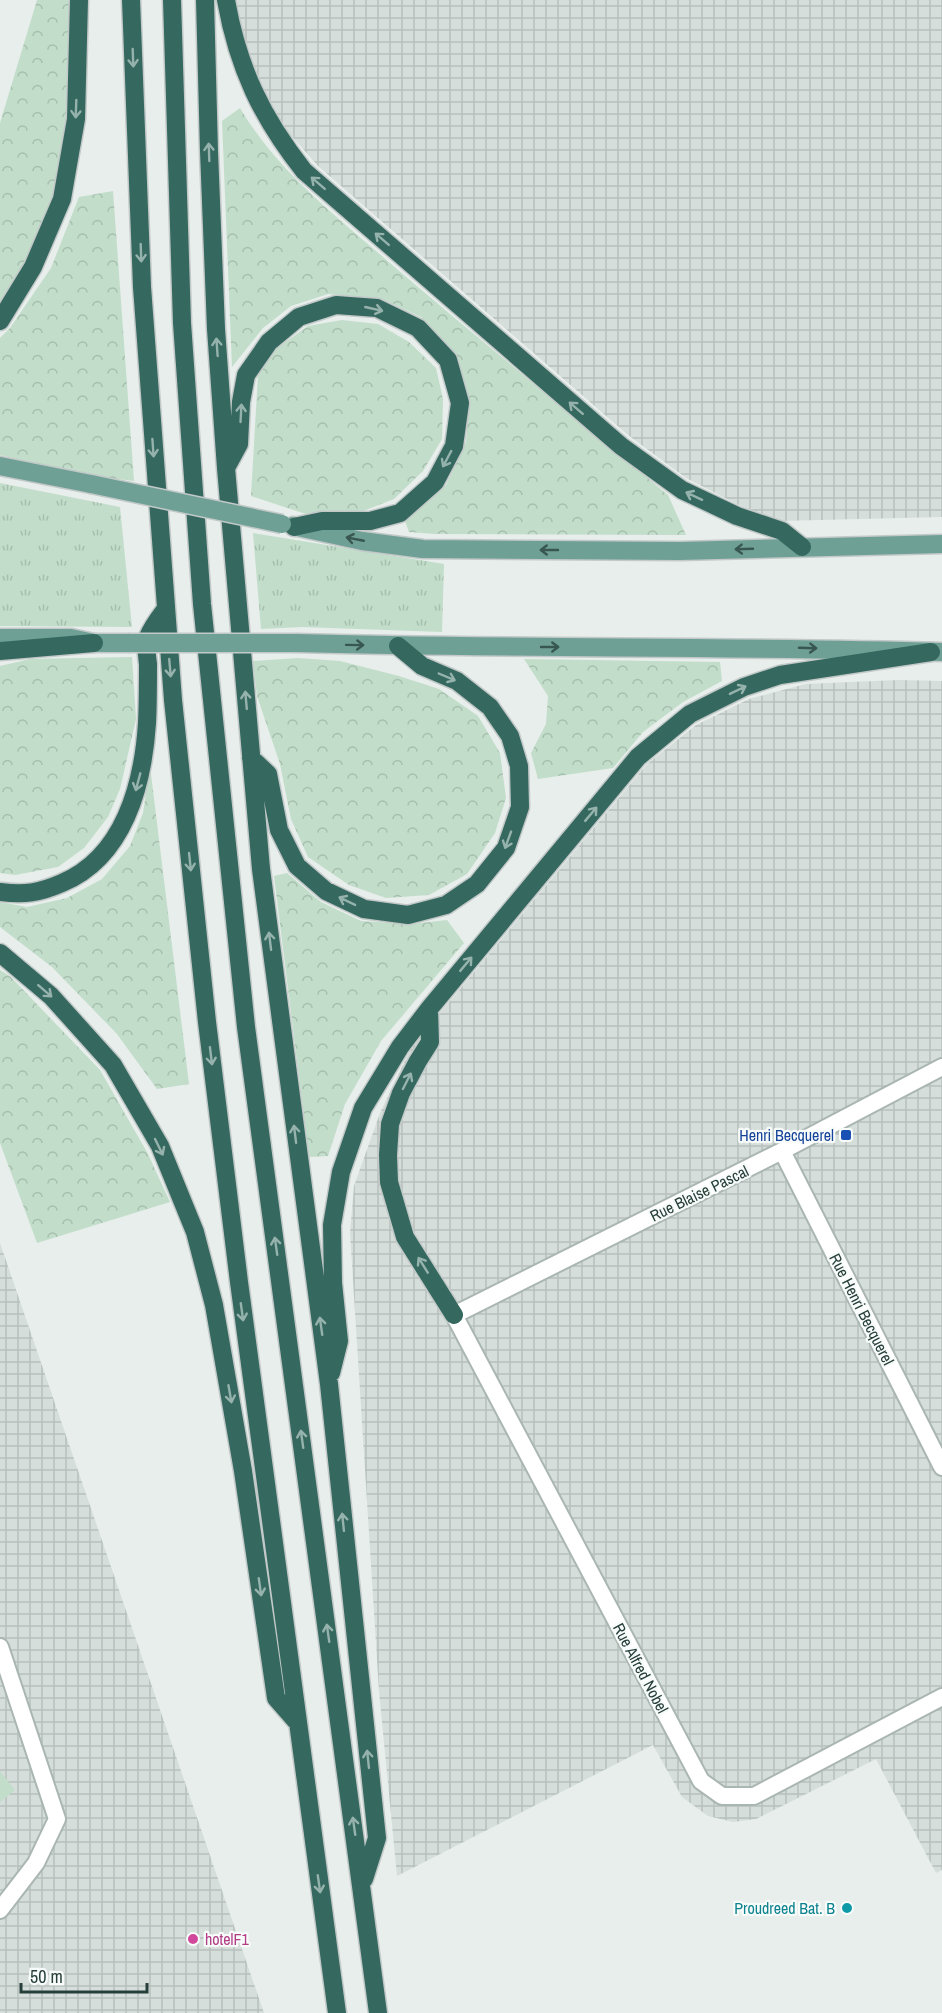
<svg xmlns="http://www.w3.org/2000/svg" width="942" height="2013" viewBox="0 0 942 2013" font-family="'Archivo Narrow',sans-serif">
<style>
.industrial{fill:url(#industrial-grid)}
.grass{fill:url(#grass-tufts)}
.forest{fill:url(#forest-crowns)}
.garden{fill:#c2ddca}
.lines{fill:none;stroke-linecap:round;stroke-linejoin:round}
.minor-casing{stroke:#aab6b2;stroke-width:20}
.major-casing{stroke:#c3c9c8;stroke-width:21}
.highway-casing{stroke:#c3c9c8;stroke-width:21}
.minor{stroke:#fff;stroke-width:16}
.major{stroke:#6fa095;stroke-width:18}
.highway{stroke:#356960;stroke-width:18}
.major-bridge-casing{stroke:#c3c9c8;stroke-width:21;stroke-linecap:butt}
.major-bridge{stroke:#6fa095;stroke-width:18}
.oneway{stroke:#96b2ac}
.oneway2{stroke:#395751}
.transit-dot{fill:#1a4fb4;stroke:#f7fbf9;stroke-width:2}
.culture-dot{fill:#0f9aa8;stroke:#f7fbf9;stroke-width:2}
.hotel-dot{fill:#d1479c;stroke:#f7fbf9;stroke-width:2}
.labels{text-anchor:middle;stroke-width:4.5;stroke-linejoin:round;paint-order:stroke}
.transit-label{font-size:16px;fill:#164399;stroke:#f7fbf9;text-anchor:end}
.street-label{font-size:16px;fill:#273f3a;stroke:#f7fbf9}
.culture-label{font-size:16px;fill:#0d838f;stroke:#f7fbf9;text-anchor:end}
.hotel-label{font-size:16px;fill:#b23c85;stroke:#f7fbf9;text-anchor:start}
</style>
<defs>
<pattern id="industrial-grid" width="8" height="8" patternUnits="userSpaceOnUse" patternTransform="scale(1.5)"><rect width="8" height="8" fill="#d5deda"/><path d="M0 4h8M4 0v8" fill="none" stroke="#b7c0bc"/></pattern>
<pattern id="grass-tufts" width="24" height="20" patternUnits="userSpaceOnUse" patternTransform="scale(1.5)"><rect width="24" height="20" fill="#c2ddca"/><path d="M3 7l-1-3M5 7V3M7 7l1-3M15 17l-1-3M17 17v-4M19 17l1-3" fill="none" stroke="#a7bfae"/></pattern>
<pattern id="forest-crowns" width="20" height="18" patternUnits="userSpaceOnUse" patternTransform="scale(1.5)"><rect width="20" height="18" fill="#c2ddca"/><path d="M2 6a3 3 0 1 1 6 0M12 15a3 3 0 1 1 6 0" fill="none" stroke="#a7bfae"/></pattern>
</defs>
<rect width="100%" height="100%" fill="#e7eeeb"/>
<!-- industrial -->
<path class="industrial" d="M234,0H942V517L779,521L739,505L686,478L628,435L318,166L275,117L236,21Z
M898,680L942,681V1870L936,1873L876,1759L756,1819L733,1822L708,1816L682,1797L653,1745L397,1876L379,1691L350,1233L354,1186L380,1113L411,1048L647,764L696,725L749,699L806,684Z
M0,1243L264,2013H0Z"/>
<!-- grass -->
<path class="grass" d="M0,483L120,507L132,627L0,626Z
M253,533L444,564L442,632L302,627L261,629Z"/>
<!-- forest -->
<path class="forest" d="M37,0H69L67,114L54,194L25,261L0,301V123Z
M240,108C279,174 341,220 398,270C487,346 578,420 668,495L686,535L435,534L409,532L405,521L446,485L466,442L469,397L454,353L421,317L382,299L328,294L291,306L263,328L232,367L222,121Z
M113,191L134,481L86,475L0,455V338L10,328L51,268L79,197Z
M342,320L378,324L409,342L436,368L443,399L442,439L423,471L394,499L353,515L321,519L251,496L258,375L277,348L308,326Z
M132,657L136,719L120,789L108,817L84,848L58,867L15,875L0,873V666L30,659Z
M298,658L340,661L399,676L439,689L478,716L500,753L506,798L495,833L467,874L429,895L386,898L349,885L308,857L291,819L280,764L257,696L253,661Z
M524,659L720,662L722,681L683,702L643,732L613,768L538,779L531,753L546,724L548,696Z
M150,766L189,1084L157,1089L117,1034L52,967L0,927V902L27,907L67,898L102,879L130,846L143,813Z
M287,873L321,902L361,921L412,924L447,920L464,943L381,1041L345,1104L328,1156L309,1157L274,876Z
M0,970L10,976L100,1070L148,1154L170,1202L37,1243L0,1143Z"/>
<!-- garden -->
<path class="garden" d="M0,1771L15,1790L0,1802Z"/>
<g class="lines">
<defs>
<path id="minor" d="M942,1067L782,1151L454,1315L701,1781L722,1796H754L942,1697
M782,1151L942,1467
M0,1647L57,1819L36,1863L0,1910"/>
<path id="major" d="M0,466L91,484
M293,526L362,541L423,549L680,551L942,544
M0,638H71L94,643H128
M297,643C512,649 727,646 942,652"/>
<path id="highway" d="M131,0L142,287L173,700L207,1022L239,1282L337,2013
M172,0L182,323L202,604L246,1027L378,2013
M205,0L209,151L216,329L226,468L261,869L329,1384L377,1838L364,1879
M226,0C238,68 262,118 304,171L621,446L682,490L737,516L782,531L802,547
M0,321L33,267L62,199L76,119L79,0
M226,468L239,444L241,402L246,375L269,342L299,317L336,305L377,308L418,328L448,360L460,403L454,446L435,482L400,513L370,521H322L294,527
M0,651L94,643
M251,758L268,774L279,830L297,866L326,891L364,909L408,915L446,905L477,884L506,848L520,807L519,766L510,736L490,707L457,681L422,666L398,646
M0,892C25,895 39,893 62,883C124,857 143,785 147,723C148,704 148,683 148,664C147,656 145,644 148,637C152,627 159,618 165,610
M0,953L51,996L113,1065L160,1146L195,1232L214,1305L243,1471L276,1698L297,1722
M429,1009L430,1042L418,1061L401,1093L390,1124L388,1155L389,1182L405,1237L454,1315
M331,1373L339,1341L333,1283L332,1225L341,1172L363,1108L400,1047L429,1009L638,757L690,714L744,687L780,675L931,652"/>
</defs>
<!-- minor casing -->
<use href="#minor" class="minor-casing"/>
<!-- major casing -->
<use href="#major" class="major-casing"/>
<!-- highway casing -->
<use href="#highway" class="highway-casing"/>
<!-- minor -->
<use href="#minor" class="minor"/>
<!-- major -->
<use href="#major" class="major"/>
<!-- highway -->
<use href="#highway" class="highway"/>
<defs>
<path id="major-bridge" d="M91,484L282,524
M128,643H297"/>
</defs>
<!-- major-bridge casing -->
<use href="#major-bridge" class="major-bridge-casing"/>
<!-- major-bridge -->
<use href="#major-bridge" class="major-bridge"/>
</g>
<!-- one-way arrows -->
<defs><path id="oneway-shaft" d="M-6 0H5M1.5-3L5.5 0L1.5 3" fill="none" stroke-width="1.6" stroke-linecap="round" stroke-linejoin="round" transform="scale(1.5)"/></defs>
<g class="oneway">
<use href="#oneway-shaft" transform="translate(133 58) rotate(88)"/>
<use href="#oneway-shaft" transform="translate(76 109) rotate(92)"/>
<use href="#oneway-shaft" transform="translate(209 152) rotate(-92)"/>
<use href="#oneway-shaft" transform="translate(318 183) rotate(-139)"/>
<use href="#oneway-shaft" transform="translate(382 239) rotate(-139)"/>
<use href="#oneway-shaft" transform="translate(141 253) rotate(88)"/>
<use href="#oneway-shaft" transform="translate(374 309) rotate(13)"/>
<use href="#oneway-shaft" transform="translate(217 347) rotate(-94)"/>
<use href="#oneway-shaft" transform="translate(576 408) rotate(-139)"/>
<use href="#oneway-shaft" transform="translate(241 413) rotate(-87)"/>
<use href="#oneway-shaft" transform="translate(153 448) rotate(86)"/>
<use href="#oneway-shaft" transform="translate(447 459) rotate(118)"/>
<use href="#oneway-shaft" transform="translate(694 496) rotate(-155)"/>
<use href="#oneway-shaft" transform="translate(170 668) rotate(85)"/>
<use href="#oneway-shaft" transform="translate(447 677) rotate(23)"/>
<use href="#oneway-shaft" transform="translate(738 690) rotate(-26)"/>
<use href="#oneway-shaft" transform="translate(246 700) rotate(-95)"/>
<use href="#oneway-shaft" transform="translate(138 782) rotate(105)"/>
<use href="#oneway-shaft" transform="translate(591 814) rotate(-50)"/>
<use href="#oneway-shaft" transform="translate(508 840) rotate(110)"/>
<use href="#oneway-shaft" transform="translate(190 862) rotate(84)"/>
<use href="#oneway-shaft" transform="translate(347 901) rotate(-154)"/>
<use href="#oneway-shaft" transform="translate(270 941) rotate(-97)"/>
<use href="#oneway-shaft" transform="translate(466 964) rotate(-50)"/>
<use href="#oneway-shaft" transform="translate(45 991) rotate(41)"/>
<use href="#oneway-shaft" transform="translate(211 1056) rotate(83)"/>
<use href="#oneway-shaft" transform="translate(407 1081) rotate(-63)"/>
<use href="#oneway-shaft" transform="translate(295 1134) rotate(-97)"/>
<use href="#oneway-shaft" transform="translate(159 1147) rotate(64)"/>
<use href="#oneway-shaft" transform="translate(276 1246) rotate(-98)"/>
<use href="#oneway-shaft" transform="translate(423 1265) rotate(-122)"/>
<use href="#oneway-shaft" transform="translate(242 1312) rotate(82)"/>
<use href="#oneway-shaft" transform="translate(321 1326) rotate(-98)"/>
<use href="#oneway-shaft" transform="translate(230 1394) rotate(80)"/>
<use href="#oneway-shaft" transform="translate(302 1439) rotate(-98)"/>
<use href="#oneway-shaft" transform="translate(343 1522) rotate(-96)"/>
<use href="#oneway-shaft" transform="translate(260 1587) rotate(82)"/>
<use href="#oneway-shaft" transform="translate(328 1633) rotate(-98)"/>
<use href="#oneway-shaft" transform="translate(368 1759) rotate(-96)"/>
<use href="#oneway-shaft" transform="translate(354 1826) rotate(-98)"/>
<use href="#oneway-shaft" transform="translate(319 1884) rotate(82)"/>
</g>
<g class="oneway2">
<use href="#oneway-shaft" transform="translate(355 539) rotate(-169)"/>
<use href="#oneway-shaft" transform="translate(744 549) rotate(178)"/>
<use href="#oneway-shaft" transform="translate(549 550) rotate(-180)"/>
<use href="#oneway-shaft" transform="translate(355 645) rotate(1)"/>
<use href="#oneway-shaft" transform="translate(550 647)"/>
<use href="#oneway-shaft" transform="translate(808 648) rotate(2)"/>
</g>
<!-- markers -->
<rect class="transit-dot" x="840" y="1129" width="12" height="12" rx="3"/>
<circle class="culture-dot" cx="847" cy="1908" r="6"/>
<circle class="hotel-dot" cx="193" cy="1939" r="6"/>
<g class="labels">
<!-- transit labels -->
<g class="transit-label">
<text x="834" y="1141">Henri Becquerel</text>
</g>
<!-- street labels -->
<g class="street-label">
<text transform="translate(699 1193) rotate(-26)" y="6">Rue Blaise Pascal</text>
<text transform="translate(862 1309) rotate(63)" y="6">Rue Henri Becquerel</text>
<text transform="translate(641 1668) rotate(62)" y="6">Rue Alfred Nobel</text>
</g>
<!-- culture labels -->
<g class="culture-label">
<text x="835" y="1914">Proudreed Bat. B</text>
</g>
<!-- hotel labels -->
<g class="hotel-label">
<text x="205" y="1945">hotelF1</text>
</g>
</g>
<!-- scale -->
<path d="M21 1983v9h126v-9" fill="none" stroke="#273f3a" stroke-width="3"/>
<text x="30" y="1983" font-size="18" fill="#273f3a" stroke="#f7fbf9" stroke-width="4.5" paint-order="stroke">50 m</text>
</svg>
